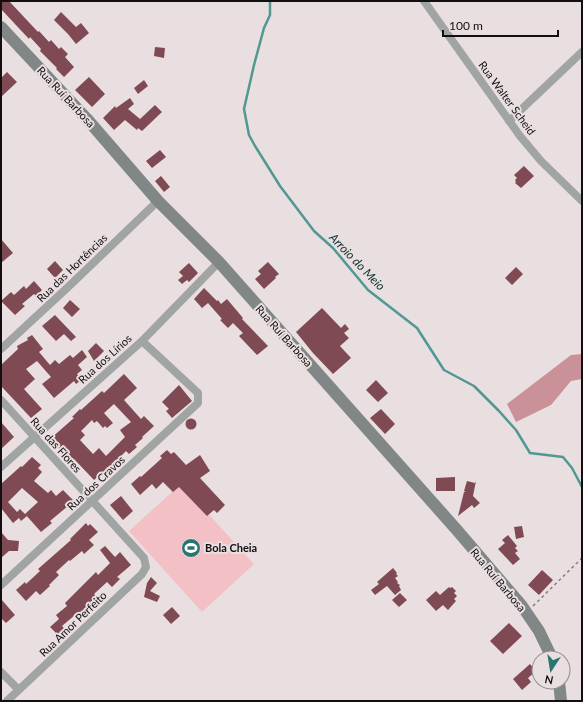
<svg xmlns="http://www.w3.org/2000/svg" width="583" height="702" viewBox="0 0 583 702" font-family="Lato,sans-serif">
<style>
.green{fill:#f3c0c6}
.forest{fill:#cb9199}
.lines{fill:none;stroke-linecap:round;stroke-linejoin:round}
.stream{stroke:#519893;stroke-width:2.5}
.building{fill:#7f4a53;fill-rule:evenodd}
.path{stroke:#867f80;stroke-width:1.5;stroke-dasharray:3 3;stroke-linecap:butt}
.street{stroke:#a0a5a4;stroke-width:8}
.secondary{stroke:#808786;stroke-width:12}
.labels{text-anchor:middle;stroke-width:4;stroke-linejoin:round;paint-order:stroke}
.street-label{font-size:11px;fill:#130f10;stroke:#e9dfe0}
.poi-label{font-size:11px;font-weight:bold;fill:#130f10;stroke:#e9dfe0;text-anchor:start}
.water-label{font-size:12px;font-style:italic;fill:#0d312e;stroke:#e9dfe0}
</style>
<rect width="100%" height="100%" fill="#e9dfe0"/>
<!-- green -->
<path class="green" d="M181,484L254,564L202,612L129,531Z"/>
<!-- forest -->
<path class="forest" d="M582,354V379L571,381L551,405L516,422L507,404L571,355Z"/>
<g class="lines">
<!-- stream -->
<path class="stream" d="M270,1V15L264,28L254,65L244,109L249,135L255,146L280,186L314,231L333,248L368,290L417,328L444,370L474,386L499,411L516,430L530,453L563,457L572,468L582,487"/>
</g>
<!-- building -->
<path class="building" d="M1,1H9L38,32L39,31L49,42L51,40L59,49L61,47L68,54L65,57L74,67L64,77L56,69L57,68L40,51L41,49L30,37L29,39L1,9Z
M61,12L76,27L81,23L89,33L76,44L68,34L54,20Z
M155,47L165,48L164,58L154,56Z
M7,72L17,82L1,97V78Z
M89,77L105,94L92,107L75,90Z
M144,80L148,86L138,94L134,88Z
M130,98L134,104L128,109L140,119L155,105L162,112L142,131L138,128L137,130L125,120L114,130L103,118L115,106L116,108Z
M160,150L166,157L152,168L146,161Z
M524,166L534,176L521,188L515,183L516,182L515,180L517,178L514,175Z
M161,176L170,187L164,192L155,181Z
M1,239L13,253L1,263Z
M55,261L63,270L55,278L47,269Z
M268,262L279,274L275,277L276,278L264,289L255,279L261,274L258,271Z
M189,263L198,273L189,282L187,280L182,284L178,280L183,276L179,272Z
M516,267L523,274L512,285L505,278Z
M34,281L42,290L36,296L34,294L22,304L25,306L15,315L1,301L11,292L14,295L24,286L26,289Z
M204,288L217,301L218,300L221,304L227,299L243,318L242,319L268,346L257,355L239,336L243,333L233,323L228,328L220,320L222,319L208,303L202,308L194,299Z
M70,300L80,309L72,317L63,308Z
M322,308L341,328L345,324L349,329L344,333L349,338L340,346L351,358L333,374L313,353L296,332Z
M55,315L76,337L71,341L64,334L56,341L42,326Z
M32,335L43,349L39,352L50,365L55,360L59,364L70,355L73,358L82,350L87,357L78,365L82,370L77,374L81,380L76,384L74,381L54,398L42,384L51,377L37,361L26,369L35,379L24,389L42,409L31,418L1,386V365L18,349L17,346L28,340L27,338Z
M96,343L104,351L94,361L88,351Z
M124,374L137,388L124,400L141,419L144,416L154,426L142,437L143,438L135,445L137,447L129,454L126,451L111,466L94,480L74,459L71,461L50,439L74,418L72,417L80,409L81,410L102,391L104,393ZM114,404L131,422L120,430L125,437L106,456L99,448L93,454L80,440L85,435L81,431L92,420L94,423L97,421L103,428L105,426L107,428L113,423L104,413Z
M376,380L388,393L378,402L366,390Z
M179,385L192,401L172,418L166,411L169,409L162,402Z
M381,409L395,424L385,434L370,418Z
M185.5 424a5.5 5.5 0 1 1 11 0a5.5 5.5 0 1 1-11 0Z
M1,422L14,437L1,449Z
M167,450L171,454L174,452L186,465L200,455L210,471L200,478L225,505L217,513L214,510L207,516L179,487L173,492L163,482L156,489L152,484L140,495L131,484L140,476L141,477L162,458L160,456Z
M32,457L41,465L38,468L42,472L34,481L48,493L51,490L56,496L63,490L74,501L50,521L52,523L41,532L25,514L38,502L22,488L8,502L17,512L20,509L27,516L21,521L19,518L13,523L1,508V484L21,466L22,467Z
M455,477V491H436V478Z
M467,481L475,483L476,481L473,496L480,503L474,508L472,505L458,516L464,492L466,491H464Z
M121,496L133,511L123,520L110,505Z
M86,523L88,526L90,524L98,532L89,540L94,545L84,554L82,551L70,561L69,560L56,572L59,575L49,585L50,586L40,595L36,591L26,601L16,590L25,582L26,584L40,571L38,569L71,540L70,539Z
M522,526L524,537L516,539L514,527Z
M1,532L8,540L19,541L18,551H9L1,558Z
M508,535L517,546L515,548L518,551L515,553L520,559L513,565L498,549L505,543L502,540Z
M105,546L115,557L120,552L131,565L117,577L120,579L112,587L107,582L94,594L98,598L84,611L85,612L78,618L75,615L62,626L65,629L58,635L50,627L59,619L56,615L67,606L65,603L96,572L98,575L110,563L100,550Z
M393,568L397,573L396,574L398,576L395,578L398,582L397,583L400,585L399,586L401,590L395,595L387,586L375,595L371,590L379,584L377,582Z
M542,570L553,580L539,595L528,585Z
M151,577L157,583L150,591L160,596L157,602L144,597L147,583Z
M449,587L450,588L452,587L456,591L454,593L457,596L454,599L456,601L448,610L443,605L436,611L426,600L436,591L440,595Z
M400,593L407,600L399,607L392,600Z
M1,599L15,615L6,623L1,618Z
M172,607L180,616L171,624L163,615Z
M509,623L522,636L503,654L490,641Z
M530,664L536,671L528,678L531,682L522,690L513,679Z"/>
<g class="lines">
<!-- path -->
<path class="path" d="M533,606L582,558"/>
<!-- street -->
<path class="street" d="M424,1L520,136L541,161L582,201
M509,121L582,52
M1,349L67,288L158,201
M1,400L144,558L146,567L142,574L7,701
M1,467L142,341L219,262
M1,585L198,403V393L142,341
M1,672L19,690"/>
<!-- secondary -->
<path class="secondary" d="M1,27L87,119L158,201L219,262L456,529L522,606L539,631L552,658
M559,682L561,701"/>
</g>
<!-- icons -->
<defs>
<symbol id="stadium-disc" viewBox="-11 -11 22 22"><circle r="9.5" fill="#2b746f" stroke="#e9dfe0"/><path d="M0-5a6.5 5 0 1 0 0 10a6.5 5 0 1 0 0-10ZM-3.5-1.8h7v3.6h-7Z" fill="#fff"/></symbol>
</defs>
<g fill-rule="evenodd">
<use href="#stadium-disc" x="180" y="537" width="22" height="22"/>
</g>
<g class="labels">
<!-- street labels -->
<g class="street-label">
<text transform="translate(66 97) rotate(47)" y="4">Rua Ruí Barbosa</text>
<text transform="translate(507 98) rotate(54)" y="4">Rua Walter Scheid</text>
<text transform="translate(72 268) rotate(-44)" y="4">Rua das Hortências</text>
<text transform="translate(284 336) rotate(48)" y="4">Rua Ruí Barbosa</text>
<text transform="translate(105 359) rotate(-42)" y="4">Rua dos Lírios</text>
<text transform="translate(56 445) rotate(48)" y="4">Rua das Flores</text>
<text transform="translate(96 483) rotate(-43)" y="4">Rua dos Cravos</text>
<text transform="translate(498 580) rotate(50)" y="4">Rua Ruí Barbosa</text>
<text transform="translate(73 624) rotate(-44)" y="4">Rua Amor Perfeito</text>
</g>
<!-- poi labels -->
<g class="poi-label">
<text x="205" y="552">Bola Cheia</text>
</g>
<!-- water labels -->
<g class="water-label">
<text transform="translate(357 262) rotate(46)" y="4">Arroio do Meio</text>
</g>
</g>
<!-- border -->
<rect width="583" height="702" fill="none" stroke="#130f10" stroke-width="4"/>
<!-- north arrow -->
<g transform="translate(551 670) rotate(192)"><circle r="19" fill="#e9dfe0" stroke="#938c8d"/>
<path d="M0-3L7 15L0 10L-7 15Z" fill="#2b746f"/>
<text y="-6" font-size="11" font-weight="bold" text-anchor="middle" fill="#130f10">N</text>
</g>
<!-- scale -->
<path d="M443 30v6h115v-6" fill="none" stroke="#130f10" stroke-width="2"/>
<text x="449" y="30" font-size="12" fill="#130f10" stroke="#e9dfe0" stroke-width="3" paint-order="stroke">100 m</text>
</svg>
